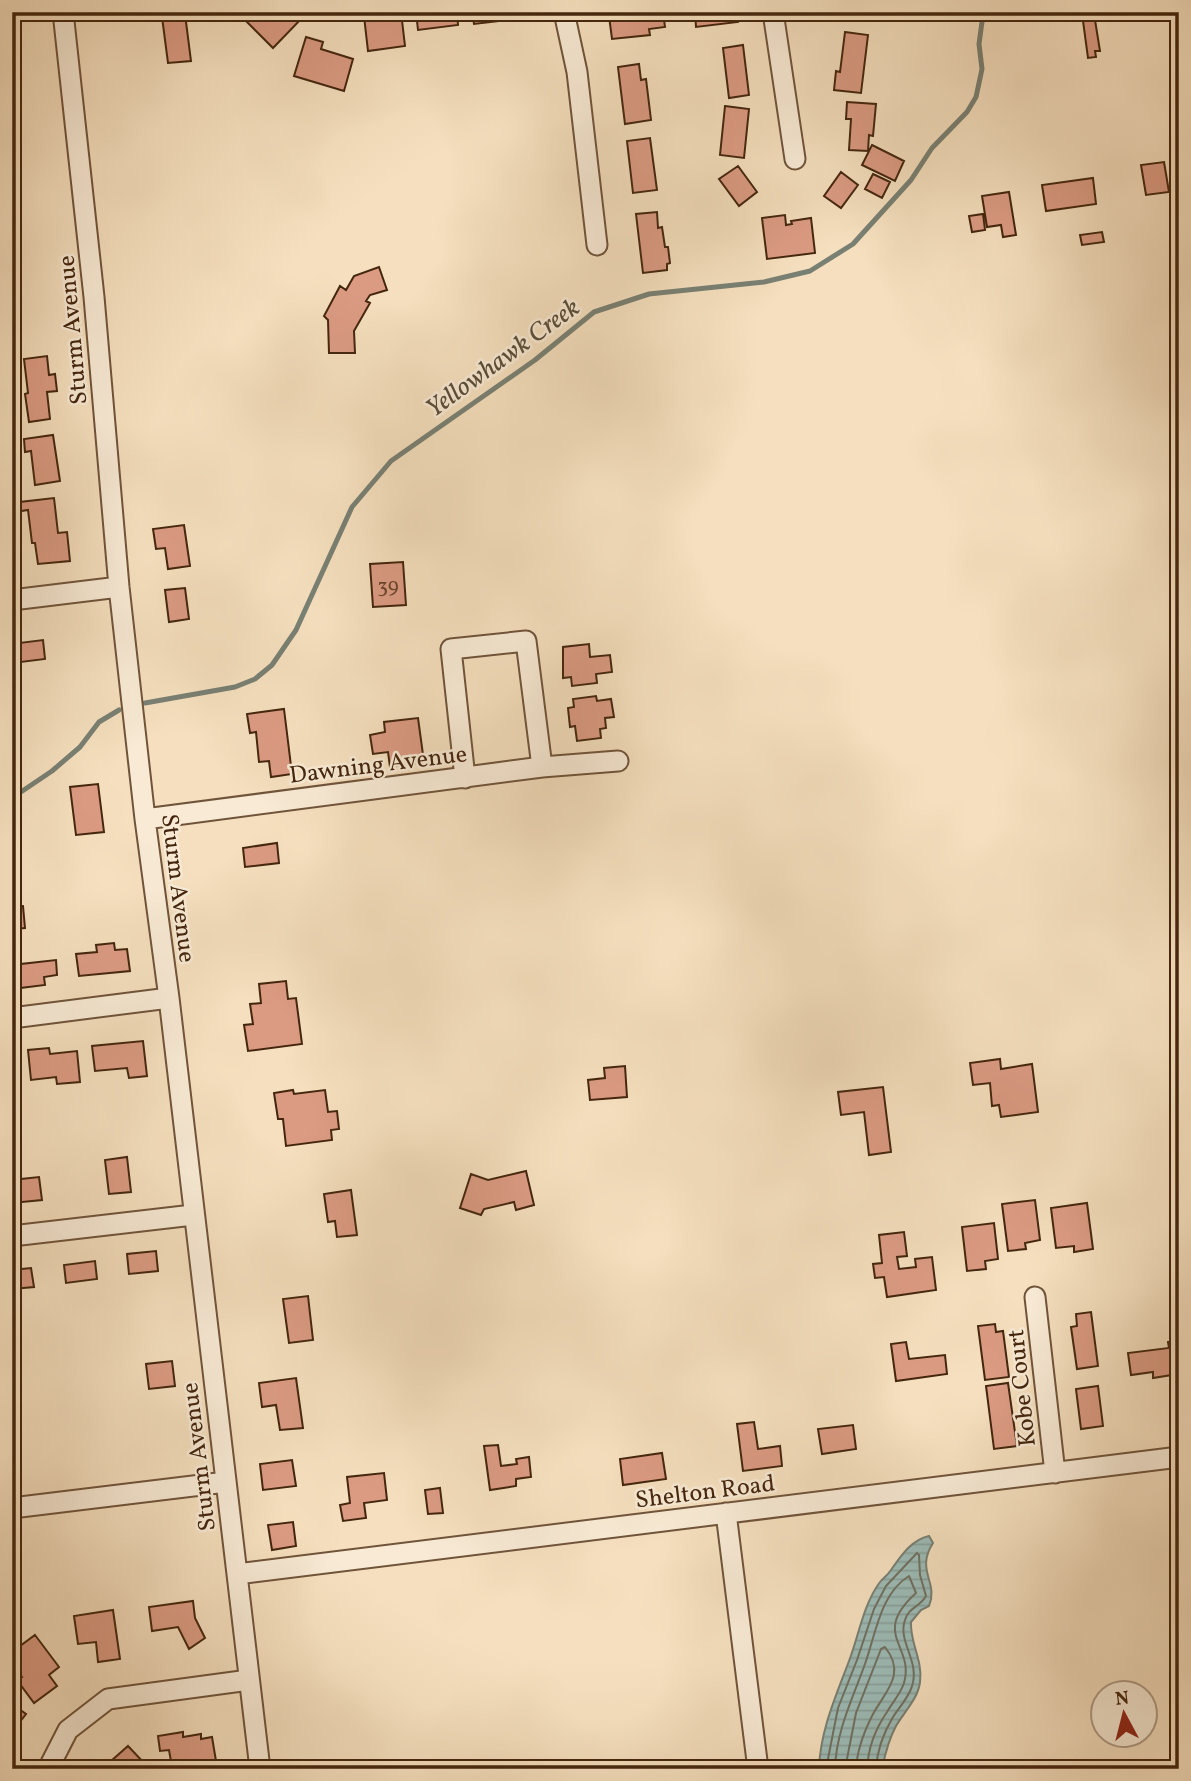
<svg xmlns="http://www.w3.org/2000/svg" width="1191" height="1781" viewBox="0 0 1191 1781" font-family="Vollkorn,serif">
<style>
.water{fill:url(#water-rules);stroke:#798073;stroke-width:2}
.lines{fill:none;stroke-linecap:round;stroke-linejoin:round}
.shore{stroke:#707162;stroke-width:2}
.stream{stroke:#798073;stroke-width:5}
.building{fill:#db9b83;stroke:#44260e;stroke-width:2}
.minor-casing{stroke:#70543a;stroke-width:23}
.minor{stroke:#f8ead5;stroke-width:19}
.labels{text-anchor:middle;stroke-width:5;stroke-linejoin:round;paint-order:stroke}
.number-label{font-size:21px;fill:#6a432b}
.street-label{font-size:24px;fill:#44260e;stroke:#f8ead5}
.water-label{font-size:26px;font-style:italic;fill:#5a4c38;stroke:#f8ead5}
</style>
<defs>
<pattern id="water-rules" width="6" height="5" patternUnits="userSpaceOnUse" patternTransform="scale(1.75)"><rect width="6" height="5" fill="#9dbcb7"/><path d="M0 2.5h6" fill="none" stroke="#88a19c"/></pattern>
</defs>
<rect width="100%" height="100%" fill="#f5dfbe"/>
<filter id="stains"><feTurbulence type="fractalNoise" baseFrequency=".00286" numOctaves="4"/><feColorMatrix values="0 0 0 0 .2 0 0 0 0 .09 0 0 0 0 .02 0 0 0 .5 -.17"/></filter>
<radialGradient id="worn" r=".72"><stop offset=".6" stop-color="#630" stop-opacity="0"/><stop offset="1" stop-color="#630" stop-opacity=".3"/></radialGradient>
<!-- water -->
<path class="water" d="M929,1536L933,1543C915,1571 939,1582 929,1606L921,1610L911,1622C910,1644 923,1660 920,1682C918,1699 904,1712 896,1726C889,1739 885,1754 882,1769H819C820,1731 836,1696 849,1661C859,1635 863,1605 880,1582C883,1578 888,1575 891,1570C901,1556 911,1540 929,1536Z"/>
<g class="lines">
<!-- shore -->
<path class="shore" d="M826,1769L838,1708L857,1660L874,1609L886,1586L917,1553L919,1555L920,1575L926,1596C921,1606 908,1608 905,1620C897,1643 922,1662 911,1689C907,1699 899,1708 893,1717C884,1732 877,1751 876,1769
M835,1769C836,1730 854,1696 866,1661C876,1632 881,1593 909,1576L916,1593C870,1635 915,1645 904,1683C901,1693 892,1703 887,1712C876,1728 868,1749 867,1769
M845,1769L856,1713L881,1649L885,1647C907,1675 885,1691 872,1716C864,1732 857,1751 856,1769"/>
<!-- stream -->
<path class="stream" d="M145,703L235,687L255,679L272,665L296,630L352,507L391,461L535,360L594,312L649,294L764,282L810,271L853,244L911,180L932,148L967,112L976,97L982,69L979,44L982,22L986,12
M12,798L52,771L80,747L99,722L119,710"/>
</g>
<!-- building -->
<path class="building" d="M255,12H303L305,15L273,48L246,21Z
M401,12L405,46L368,51L364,16Z
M416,12H457L458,25L418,30Z
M472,12H515L516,19L474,24Z
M637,12H663L665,27L649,29L650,35L612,39L609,16Z
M695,12H736L738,22L696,27Z
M1119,12H1155V16L1132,20L1131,12Z
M185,14L191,61L168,63L162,17Z
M1095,20L1100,51H1095L1096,57L1088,58L1083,21Z
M845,32L868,35L861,93L834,90L836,71L840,72Z
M306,37L323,42L321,49L353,59L344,91L294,76Z
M743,45L749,95L729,98L723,48Z
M639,64L641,80L646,79L651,120L625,124L618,67Z
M847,102L876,104L873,136L869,135L868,151L849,150L851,119H846Z
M725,106L749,109L744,158L720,155Z
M650,138L657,190L633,193L627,141Z
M872,145L904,161L895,181L862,165Z
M1164,162L1169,192L1146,195L1141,165Z
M738,166L757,192L739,206L719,179Z
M841,172L858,185L841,208L824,196Z
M873,174L890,182L882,198L865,189Z
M1093,178L1096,204L1046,211L1042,185Z
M1009,192L1016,235L1003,237L1001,225L987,227L982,196Z
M657,212L658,228L662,227L665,247H668L670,263L667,264V270L643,273L636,214Z
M983,214L985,230L972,232L969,216Z
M785,215L786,225L792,224L791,221L811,218L815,253L767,259L762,218Z
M1102,232L1104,242L1082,245L1080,235Z
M379,267L387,290L370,295L366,301L370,303L354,331L355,353H329L328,320L324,316L340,286L346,290L354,276Z
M47,356L49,375L55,374L57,391L47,392L50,419L29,422L25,394L28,393L24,359Z
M53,435L60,481L35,485L31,451L25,452L24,439Z
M54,498L58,533L67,532L70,561L38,564L35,543H32L28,510L21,511L20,502Z
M184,525L190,566L168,569L165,548L156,549L153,529Z
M403,562L406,605L373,607L370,564Z
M185,588L189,619L169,622L165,590Z
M43,640L45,659L21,662L19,643Z
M589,644L590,657L610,655L612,672L596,674L597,683L572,686L571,677L563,678V647Z
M596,696L597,701L611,699L614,717L605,718L606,728L600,729L601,738L577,741L575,726L570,727L568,708L574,707L573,699Z
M284,709L292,774L271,777L269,761L259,762L256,732L250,733L247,714Z
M418,718L424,762L390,767L388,752L373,754L370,735L385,732L384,722Z
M98,784L104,832L76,835L70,787Z
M277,843L279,863L245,867L243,848Z
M23,906L25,928L12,929V907Z
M114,943L115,950L127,949L130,971L79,976L76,954L97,952L96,945Z
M56,960L57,975L44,977L45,985L12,989V965Z
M286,981L288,999L296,998L302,1044L248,1051L244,1025L253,1024L250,1004L261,1003L259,984Z
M143,1041L147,1076L129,1078L127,1068L95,1071L92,1046Z
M49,1048L50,1054L77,1051L80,1082L57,1084L56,1077L31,1080L28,1050Z
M1000,1059L1001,1069L1032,1064L1038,1112L1001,1117L999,1105L992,1106L990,1083L973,1085L970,1063Z
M625,1066L627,1097L590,1100L588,1080L605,1078L604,1068Z
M883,1087L891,1152L869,1155L864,1112L841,1115L838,1092Z
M293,1090L294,1094L325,1090L328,1112L337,1111L339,1129L331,1130L332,1140L286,1146L283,1119H278L274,1093Z
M127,1157L131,1192L109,1194L105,1160Z
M526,1171L534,1205L516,1210L514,1202L484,1209L481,1215L460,1208L471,1174L488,1180Z
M39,1177L42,1200L12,1203V1180Z
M351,1190L357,1235L337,1237L335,1221L328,1222L324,1194Z
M1035,1200L1040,1240L1025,1243L1026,1249L1008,1251L1002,1204Z
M1087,1203L1093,1249L1074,1252V1246L1056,1248L1051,1208Z
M994,1223L998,1259L985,1261L986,1269L967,1271L962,1227Z
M904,1232L907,1256L897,1257L899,1269L916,1267L915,1259L932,1257L936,1290L887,1297L884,1277L875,1278L873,1264L882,1263L879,1235Z
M156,1251L158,1271L129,1274L127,1254Z
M95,1261L97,1279L66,1283L64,1265Z
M31,1268L34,1287L12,1289V1270Z
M308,1296L313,1340L289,1343L283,1299Z
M1091,1312L1098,1366L1077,1369L1071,1327L1077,1326L1076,1314Z
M995,1324L996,1332L1003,1331L1009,1377L985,1380L978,1326Z
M1179,1340V1378L1173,1379L1172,1375L1153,1378V1372L1131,1375L1128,1353L1169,1348L1168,1342Z
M906,1342L909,1359L945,1355L947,1374L896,1381L891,1344Z
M172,1361L175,1386L149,1389L146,1364Z
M296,1378L303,1428L280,1430L276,1405L262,1407L259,1383Z
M1008,1383L1017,1446L994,1449L986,1386Z
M1098,1386L1103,1426L1081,1429L1076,1389Z
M754,1422L758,1449L780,1446L782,1466L743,1471L737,1424Z
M853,1425L856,1449L822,1454L818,1429Z
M498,1445L501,1466L517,1464L516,1459L529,1457L531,1477L516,1479V1486L490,1490L484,1446Z
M662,1453L666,1479L623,1485L620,1459Z
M292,1460L296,1486L263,1490L260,1464Z
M384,1473L387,1500L364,1503L366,1518L343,1521L340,1505L350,1503L347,1477Z
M440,1488L443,1513L428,1514L425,1490Z
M293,1522L296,1546L272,1550L268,1525Z
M193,1601L195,1618L205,1638L189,1649L178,1627L152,1631L149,1607Z
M113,1610L120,1659L98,1662L96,1642L78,1644L74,1616Z
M35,1635L59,1667L49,1675L57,1686L34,1703L17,1680L22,1677L12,1664V1652Z
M12,1704L26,1714L12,1732Z
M183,1732V1737L201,1734V1739L212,1737L216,1761L172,1767L169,1750L160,1751L158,1736Z
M128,1746L146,1765L142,1769H102Z"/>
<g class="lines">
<defs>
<path id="minor" d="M63,12L94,297L119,587L145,819L169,998L260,1769
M564,12L577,72L597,245
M773,12L795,159
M12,600L119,587
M465,778L451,649L526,641L542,767
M145,819L542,767L618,761
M12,1018L169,998
M12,1236L193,1215
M1035,1297L1055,1473
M12,1508L226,1482
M726,1513L758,1769
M237,1574L1179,1457
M48,1769L68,1730L108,1699L249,1680"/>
</defs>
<!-- minor casing -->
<use href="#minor" class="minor-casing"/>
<!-- minor -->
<use href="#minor" class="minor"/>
</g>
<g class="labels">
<!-- number labels -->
<g class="number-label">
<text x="388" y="592">39</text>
</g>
<!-- street labels -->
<g class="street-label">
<text transform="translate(72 330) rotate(-95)" y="8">Sturm Avenue</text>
<text transform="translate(378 764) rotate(-7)" y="8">Dawning Avenue</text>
<text transform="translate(179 888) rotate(83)" y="8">Sturm Avenue</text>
<text transform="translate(1021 1388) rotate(-96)" y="8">Kobe Court</text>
<text transform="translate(198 1457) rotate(-97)" y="8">Sturm Avenue</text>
<text transform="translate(705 1491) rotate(-7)" y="8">Shelton Road</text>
</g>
<!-- water labels -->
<g class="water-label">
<text transform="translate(502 357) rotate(-36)" y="9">Yellowhawk Creek</text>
</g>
</g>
<!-- margin -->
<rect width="1191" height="1781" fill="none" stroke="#f5dfbe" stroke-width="42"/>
<rect x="14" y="14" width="1163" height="1753" fill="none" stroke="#44260e" stroke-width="3.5"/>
<rect x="21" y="21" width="1149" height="1739" fill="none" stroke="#44260e" stroke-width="2"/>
<!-- north arrow -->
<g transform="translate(1124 1714) rotate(353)"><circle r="33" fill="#f8ead5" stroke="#b09c85" stroke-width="2"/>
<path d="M0-5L12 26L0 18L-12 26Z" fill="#8f2418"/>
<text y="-10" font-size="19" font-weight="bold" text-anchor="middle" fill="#44260e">N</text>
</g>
<rect width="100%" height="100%" filter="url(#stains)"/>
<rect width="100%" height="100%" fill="url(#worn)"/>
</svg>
